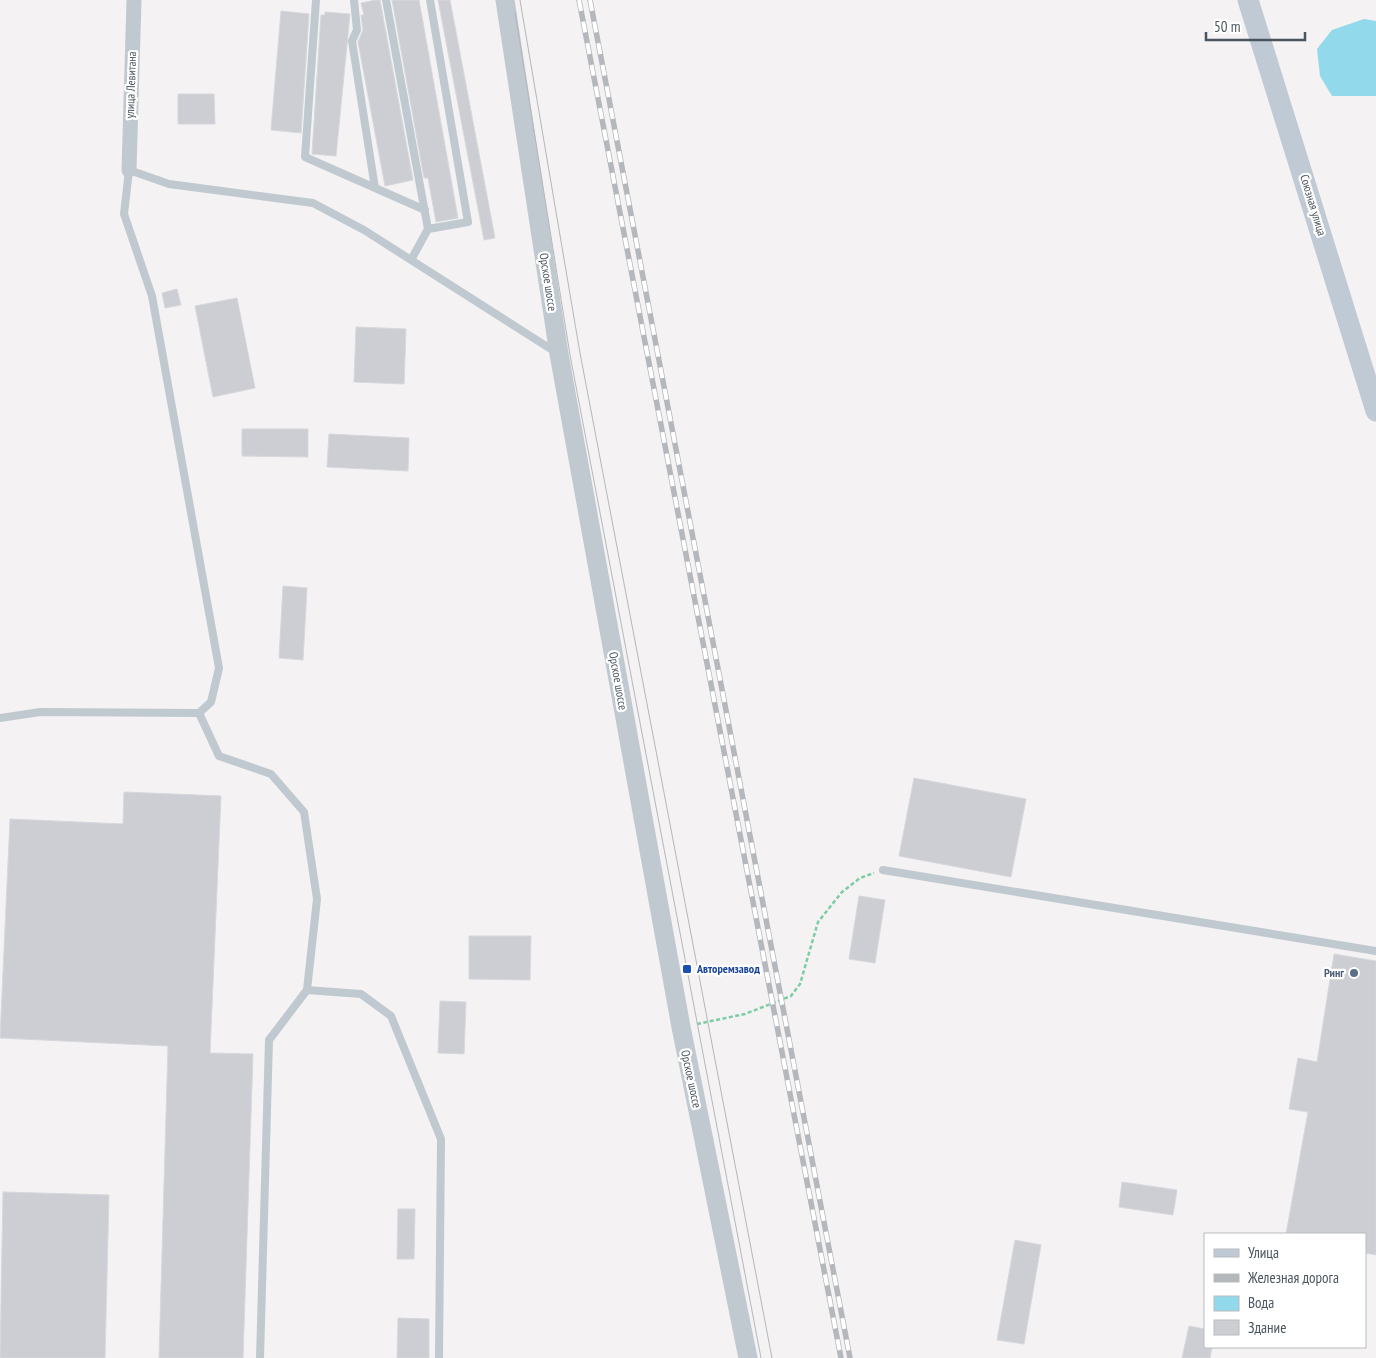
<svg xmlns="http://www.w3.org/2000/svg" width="1376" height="1358" viewBox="0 0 1376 1358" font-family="'PT Sans Narrow',sans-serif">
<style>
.water{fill:#91d9eb}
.building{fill:#ccced4;stroke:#d6d8dd}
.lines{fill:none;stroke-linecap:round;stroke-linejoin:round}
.path{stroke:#7bcda4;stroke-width:2.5;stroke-dasharray:4 2.5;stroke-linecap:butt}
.service{stroke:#c0c9d0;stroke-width:8}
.minor{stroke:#c0c9d0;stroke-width:15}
.tertiary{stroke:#c0c9d0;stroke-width:19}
.secondary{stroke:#c0cad4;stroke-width:21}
.tram{stroke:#b4b7bc;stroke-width:1}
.rail-casing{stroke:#b4b7bc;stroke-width:5.5}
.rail{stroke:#fff;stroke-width:4;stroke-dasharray:11;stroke-linecap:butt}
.transit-dot{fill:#1a4fb4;stroke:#fff;stroke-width:2}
.service-dot{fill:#5c6f8a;stroke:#fff;stroke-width:2}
.labels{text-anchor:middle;stroke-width:4.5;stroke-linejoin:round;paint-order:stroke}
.street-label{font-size:12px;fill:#4a555f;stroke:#fff}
.transit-label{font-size:12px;font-weight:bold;fill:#164399;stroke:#fff;text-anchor:start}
.service-label{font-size:12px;font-weight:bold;fill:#4e5e75;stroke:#fff;text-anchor:end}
</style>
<rect width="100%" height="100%" fill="#f4f2f2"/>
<!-- water -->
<path class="water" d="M1364,19L1376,21V96H1332L1320,76L1317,49L1332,30Z"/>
<!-- building -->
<path class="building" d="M376,0H380L413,180L385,186L358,42L363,30L361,15H364L361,3Z
M392,0H419L458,218L436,222L428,178H424Z
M438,0H450L495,238L484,240Z
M281,11L309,14L301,133L271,130Z
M325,12L350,14L336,156L312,154L321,15H325Z
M178,94H214L215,124H178Z
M177,289L181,305L165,308L162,293Z
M237,298L255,388L213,397L195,306Z
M356,327L406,329L404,384L354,382Z
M242,429H308V457L242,456Z
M329,434L409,438L408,471L327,467Z
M283,586L307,588L303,660L279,658Z
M914,778L1026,799L1011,877L899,856Z
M124,792L221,796L210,1053L253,1054L243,1358H159L168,1046L0,1038L10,819L123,824Z
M859,896L885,900L875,963L849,959Z
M469,936H531L530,980L469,979Z
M1334,954L1376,961V1255L1365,1253V1234H1286L1308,1112L1289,1109L1298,1058L1317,1062Z
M440,1001L466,1002L464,1054L438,1053Z
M1122,1182L1177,1190L1173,1215L1119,1207Z
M3,1192L109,1195L105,1358H0Z
M398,1209H415L414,1259H397Z
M1015,1240L1041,1245L1024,1344L997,1340Z
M398,1318L429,1319V1358H397Z
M1189,1326L1205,1329V1347H1212L1210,1358H1182Z"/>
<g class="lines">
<!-- path -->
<path class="path" d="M697,1024L745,1014L791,996L800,984L818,922L842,892L860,878L874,873"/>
<!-- service -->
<path class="service" d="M316,0L305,157L425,210
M354,0L357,30L352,41L375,188
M386,0L428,229L411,260
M428,229L468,222L430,0
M199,713L219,756L271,774L304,812L317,899L307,990L269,1040L260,1358
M0,718L40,712L199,713L211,702L219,668L152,296L124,214L129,170L169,184L313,203L364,230L557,353
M883,870L1376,951
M307,990L361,994L391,1016L441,1139L439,1358"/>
<!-- minor -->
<path class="minor" d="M129,170L134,0"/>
<!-- tertiary -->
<path class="tertiary" d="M505,0L559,354L681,1027L748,1358"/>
<!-- secondary -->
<path class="secondary" d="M1248,0L1376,411"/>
<!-- tram -->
<path class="tram" d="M520,0L580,353L772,1358
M515,12L570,355L761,1358"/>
<defs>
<path id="rail" d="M579,0L841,1358
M590,0L850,1358"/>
</defs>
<!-- rail casing -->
<use href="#rail" class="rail-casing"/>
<!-- rail -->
<use href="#rail" class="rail"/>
</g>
<!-- markers -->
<rect class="transit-dot" x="682" y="964" width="10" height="10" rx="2.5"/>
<circle class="service-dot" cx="1354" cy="973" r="5"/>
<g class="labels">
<!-- street labels -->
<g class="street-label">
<text transform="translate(131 85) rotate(-88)" y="4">улица Левитана</text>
<text transform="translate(1313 205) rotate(73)" y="4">Союзная улица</text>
<text transform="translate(548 282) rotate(81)" y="4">Орское шоссе</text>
<text transform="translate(618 681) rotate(80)" y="4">Орское шоссе</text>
<text transform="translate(691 1079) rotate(78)" y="4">Орское шоссе</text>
</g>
<!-- transit labels -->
<g class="transit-label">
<text x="697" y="973">Авторемзавод</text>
</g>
<!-- service labels -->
<g class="service-label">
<text x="1344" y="977">Ринг</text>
</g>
</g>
<!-- legend -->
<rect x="1204" y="1233" width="162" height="115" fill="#ffffff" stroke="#b7bbbf"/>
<rect x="1214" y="1249" width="25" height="8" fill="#c0cad4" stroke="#b7bbbf"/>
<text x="1248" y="1258" font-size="15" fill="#4a555f">Улица</text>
<rect x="1214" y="1274" width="25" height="8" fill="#b4b7bc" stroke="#b7bbbf"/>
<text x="1248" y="1283" font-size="15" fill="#4a555f">Железная дорога</text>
<rect x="1214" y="1296" width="25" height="15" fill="#91d9eb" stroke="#b7bbbf"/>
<text x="1248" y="1308" font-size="15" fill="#4a555f">Вода</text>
<rect x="1214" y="1320" width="25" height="15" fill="#ccced4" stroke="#b7bbbf"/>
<text x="1248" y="1333" font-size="15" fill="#4a555f">Здание</text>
<!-- scale -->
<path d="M1206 32v8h99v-8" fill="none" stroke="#4a555f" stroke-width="2.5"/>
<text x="1214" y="32" font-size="15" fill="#4a555f" stroke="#ffffff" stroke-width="4" paint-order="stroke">50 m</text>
</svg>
